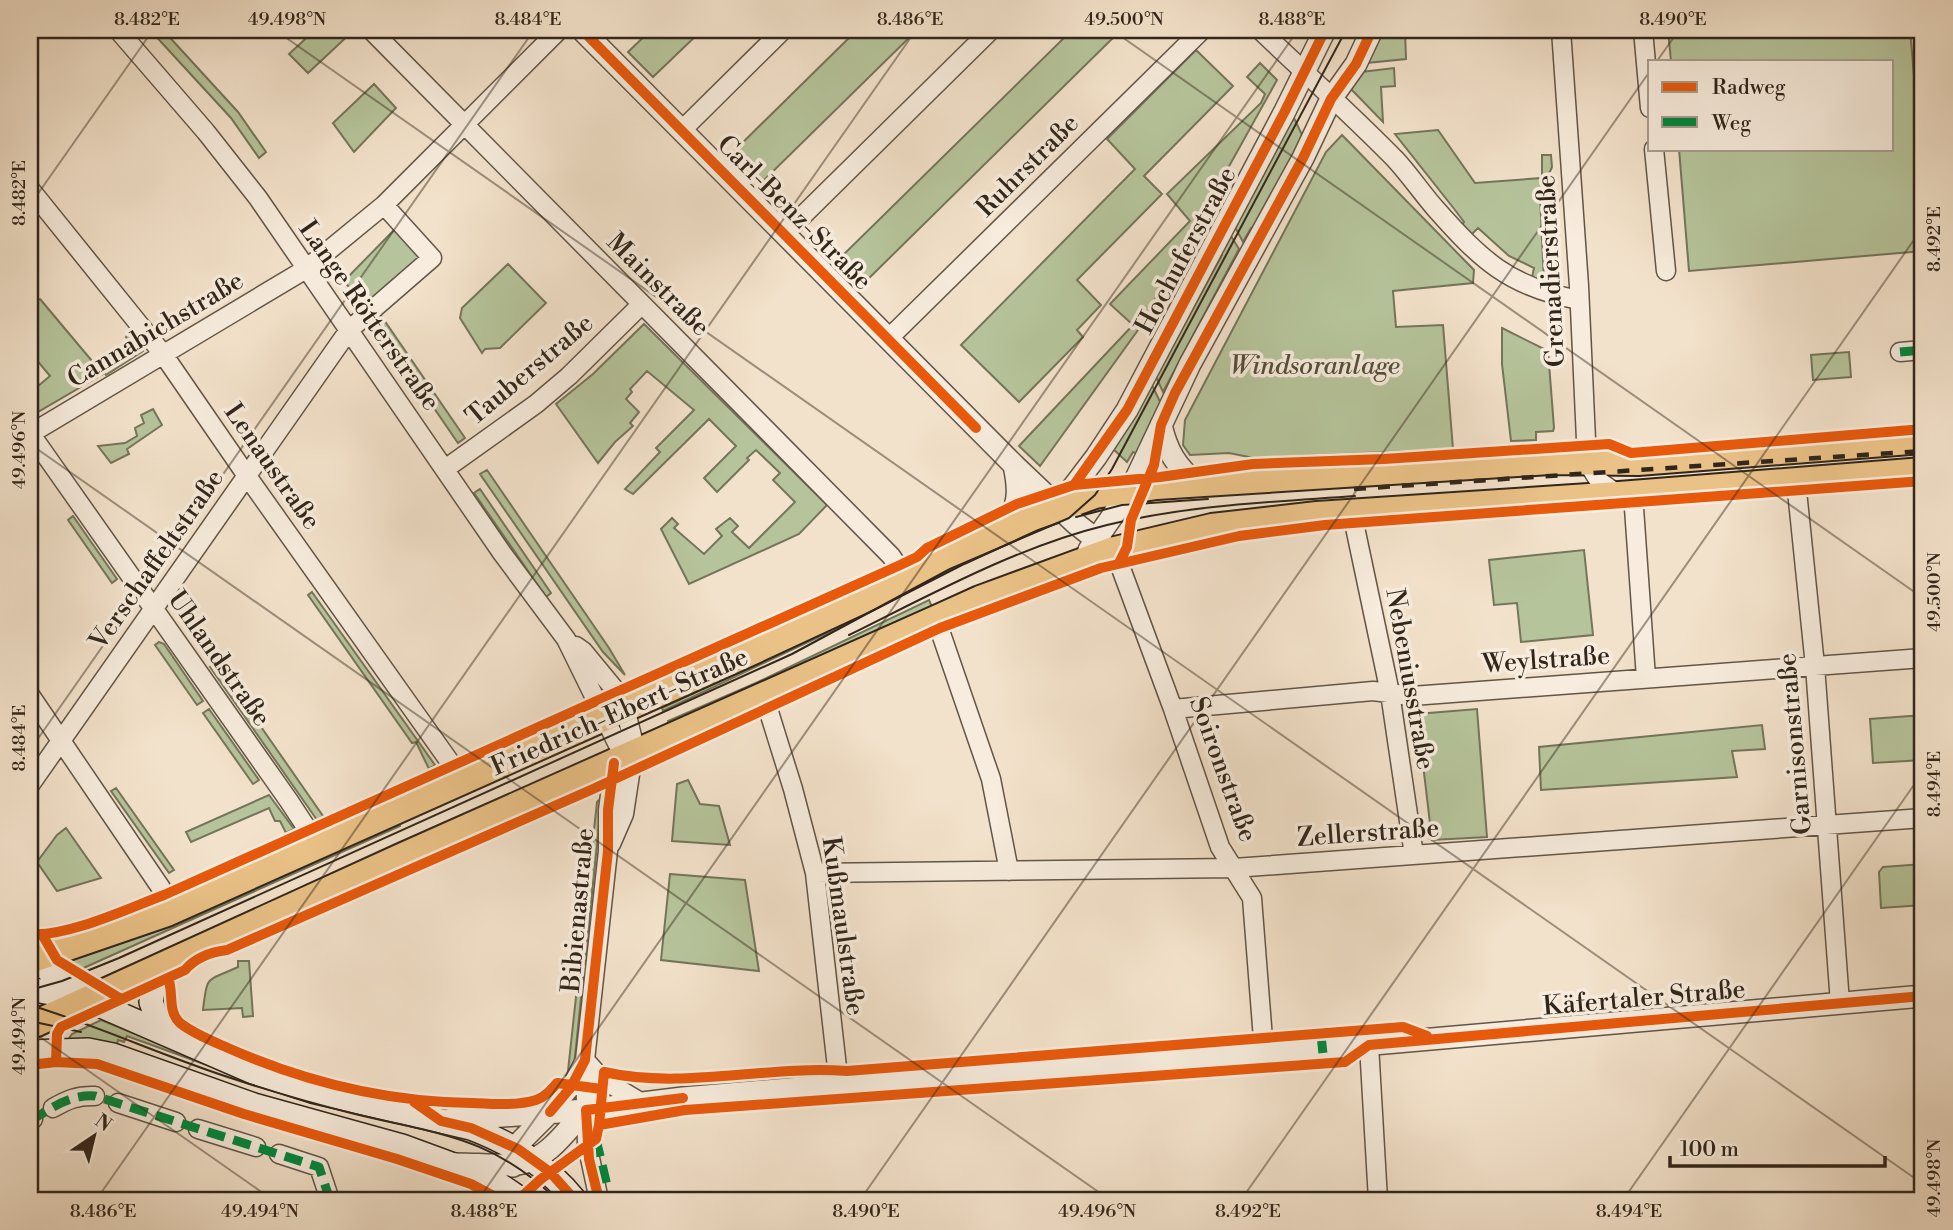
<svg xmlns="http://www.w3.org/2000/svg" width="1953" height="1230" viewBox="0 0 1953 1230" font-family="'Libre Bodoni',serif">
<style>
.green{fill:#b6c49b;stroke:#74755b;stroke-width:2}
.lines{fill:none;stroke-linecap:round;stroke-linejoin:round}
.minor-casing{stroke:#625547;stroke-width:21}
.tertiary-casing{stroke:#625547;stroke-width:24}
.secondary-casing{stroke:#31261b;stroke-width:26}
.primary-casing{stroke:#31261b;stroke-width:30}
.minor{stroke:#f7ecdd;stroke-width:18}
.tertiary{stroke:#f7ecdd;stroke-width:21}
.secondary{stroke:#f7ecdd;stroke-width:23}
.primary{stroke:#eac186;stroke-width:26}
.tram{stroke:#31261b;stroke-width:2}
.rail{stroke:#31261b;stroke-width:4.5;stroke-dasharray:12 12;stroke-linecap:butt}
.quiet{stroke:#00873e;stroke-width:9;stroke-dasharray:18 9;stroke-linecap:butt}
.cycleway-casing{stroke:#f7ecdd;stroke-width:15}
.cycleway{stroke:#e8590c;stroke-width:10}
.ticks{fill:none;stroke:#31261b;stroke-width:2;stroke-opacity:0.45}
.labels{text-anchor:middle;stroke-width:7;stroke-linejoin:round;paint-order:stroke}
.street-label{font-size:26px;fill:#31261b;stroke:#f7ecdd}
.park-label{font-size:26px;font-style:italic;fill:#524e3b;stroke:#f7ecdd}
.neatline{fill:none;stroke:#31261b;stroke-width:2.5}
.ticks-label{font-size:18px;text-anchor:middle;fill:#31261b}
</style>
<rect width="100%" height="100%" fill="#f3e2cb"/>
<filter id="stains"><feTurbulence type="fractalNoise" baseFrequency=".00286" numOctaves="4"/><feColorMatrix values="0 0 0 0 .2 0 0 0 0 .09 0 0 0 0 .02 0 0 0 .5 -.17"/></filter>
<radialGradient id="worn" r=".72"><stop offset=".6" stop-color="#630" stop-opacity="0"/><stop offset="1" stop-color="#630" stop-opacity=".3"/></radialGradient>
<!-- green -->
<path class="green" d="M150,30H163L238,112L266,152L259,158L231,118Z
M315,30L353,31L308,73L289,54Z
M651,30H702L653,77L628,52Z
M857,30H917L760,184L731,154Z
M1072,30H1121L861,286L836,262Z
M1382,30H1405L1406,59L1366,63Z
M1668,30H1910L1923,180V251L1689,271L1679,149H1892V61H1671Z
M1196,50L1233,86L1144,176L1162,194L1077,280L1101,305L1077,330L1083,337L1019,402L961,345L1135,169L1107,139Z
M1260,63L1277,80L1138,330L1040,466L1019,446L1133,325L1110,304L1190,221L1167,194L1261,103L1265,94L1247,77Z
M1394,68L1395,86L1381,87L1383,122L1351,89L1361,72Z
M374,84L396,108L354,152L333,123Z
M1294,118L1304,139L1256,230L1251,228L1243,242L1235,227L1284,122L1290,125Z
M1438,130L1475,183L1542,178V155H1551L1552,167L1540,194L1544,283L1532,278L1534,268L1509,256L1478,228L1471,235L1462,225L1464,222L1455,210L1395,134Z
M1342,135L1474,270L1473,283L1393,291L1396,327L1443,325L1453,449L1254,458L1229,453L1190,455L1183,445L1185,420L1326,152Z
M397,227L423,258L367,309L344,281Z
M1231,236L1239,249L1163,392L1156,377L1222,255L1221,253Z
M508,264L546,303L500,348L485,349L482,353L460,318L462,308Z
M40,299L103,374L31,416L30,393L50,376L30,352V303L32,305Z
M380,314L465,438L458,443L373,319Z
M644,324L827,505L799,534L689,584L661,529L672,518L678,524L674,528L704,554L722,536L716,529L730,518L738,526L732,532L749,548L795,502L773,480L780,473L756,450L747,458L749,460L717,492L704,478L736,446L709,419L633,494L625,489L660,452L656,448L694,410L647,371L630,389L632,392L626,399L639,412L630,423L633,426L615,442L598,463L556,404L593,374Z
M1502,328L1548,351L1554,428L1553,431L1536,432V440L1511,441L1502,364Z
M129,333L143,351L106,375L101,368L131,344L126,337Z
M1849,352L1851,377L1813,380L1811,355Z
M1152,385L1163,408L1138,454L1133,452L1127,462L1112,448Z
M153,409L162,425L127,449L129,454L111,463L98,446L125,443L137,436L135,428L144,423L141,415Z
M487,470L609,648L625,675L603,652L480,474Z
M480,489L551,593L546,597L474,493Z
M73,516L117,579L112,583L68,520Z
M1584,550L1593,635L1521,642L1517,603L1494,605L1489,560Z
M312,592L435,765L429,769L416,742L412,743L308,595Z
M929,600L932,607L671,728L668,721L756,683Z
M857,617L825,634L663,711L662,708Z
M159,642L164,644L203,701L197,705L155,645Z
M216,662L323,816L317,820L210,667Z
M209,709L259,780L253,784L203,713Z
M1477,709L1487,837L1432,840L1417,714Z
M1923,715V760L1873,763L1870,719Z
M1762,725L1765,749L1732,751L1737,777L1541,790L1539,747Z
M688,780L700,804L719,806L730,845L672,841L677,784Z
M116,788L174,870L169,873L111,791Z
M269,795L294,829L286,833L280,821H275L269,808L191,842L186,832Z
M602,797L574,1066L569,1078L568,1071L597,802Z
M397,819L400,826L79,970L63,960Z
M66,828L101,878L57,891L37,862L57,835Z
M1923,864V905L1881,908L1879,872L1883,867Z
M670,874L745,880L759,971L661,960Z
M238,961H249L253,1016L243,1017L242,1008L203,1010C207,974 206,982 238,967Z
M101,1020L259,1084L127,1036L124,1042L118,1040L116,1048L67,1041L72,1034Z"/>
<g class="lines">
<defs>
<path id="minor" d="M118,30L206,132L258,198L502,553L566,639L617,743L633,755
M371,30L891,556L906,578
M1260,30C1305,73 1351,114 1395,159C1409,174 1421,192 1435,208C1481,260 1509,287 1579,300
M1561,30L1579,286L1587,462L1599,481L1619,495
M1643,30L1650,108
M681,131L783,30
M1654,149L1666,271
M30,189L163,354L247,476L452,765L460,782
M785,233L991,30
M889,338L1202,30
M1900,352L1923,350
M30,433L289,801L308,830L316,846
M30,434L306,269L384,205L559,30
M445,469L536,404L569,376L642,304
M1796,481L1815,666L1840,1003
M1633,494L1646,678
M1352,513L1390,693L1414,855
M1111,551L1119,563L1173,709L1220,847L1252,898L1264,1052
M936,619L991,779L1009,871
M576,646L583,651L616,691L625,708L632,736L633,755L624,814L611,844
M30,695L161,888L167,913
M764,696L793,789L815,873L839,1085
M1173,709L1373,691L1412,696L1923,658
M30,785L349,330L432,258L384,205
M815,873L1234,868L1923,818
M1369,1045L1378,1200
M585,1060L602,1079L642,1103
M118,1103L176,1122
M53,1108C67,1100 78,1095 95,1096
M550,1112L571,1087L585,1060
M30,1121L33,1119
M198,1129L256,1147
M279,1154L319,1167L330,1200
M599,1200L587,1144L585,1060L608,851V810L615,757"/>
<path id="tertiary" d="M582,30L1014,465L1075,523L1111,551
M1161,425C1167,451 1176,466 1196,483
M1058,507L1096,457L1127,410L1285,111L1325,30
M1008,528C1018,500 1020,494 1014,465
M1089,550L1131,489L1190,364L1303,158L1331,99L1356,64L1372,30
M450,1120L586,1110L683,1098L1026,1069L1328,1048L1923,996
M451,1164C475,1163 500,1168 523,1163C550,1157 568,1128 586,1110
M513,1166L521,1141L550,1112"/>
<path id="secondary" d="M30,956L85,999L253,1072L312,1091L471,1128C513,1144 546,1165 575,1200
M157,967L151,1002L162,1032
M30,989L82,999
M30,1052L88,1050L113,1055L254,1105L402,1146L451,1164L497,1183L522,1200"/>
<path id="primary" d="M30,960L167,913L740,657L867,598L959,551L1033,517L1095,495L1157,486L1550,461L1638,462L1923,440
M30,1026L403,856L936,619L980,599L1111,551L1212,527L1317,515L1619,495L1923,471"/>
</defs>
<!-- minor casing -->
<use href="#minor" class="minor-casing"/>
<!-- tertiary casing -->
<use href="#tertiary" class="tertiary-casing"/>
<!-- secondary casing -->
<use href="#secondary" class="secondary-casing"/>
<!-- primary casing -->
<use href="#primary" class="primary-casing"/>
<!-- minor -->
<use href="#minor" class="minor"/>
<!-- tertiary -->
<use href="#tertiary" class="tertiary"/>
<!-- secondary -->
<use href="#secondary" class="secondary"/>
<!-- primary -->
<use href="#primary" class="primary"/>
<!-- tram -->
<path class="tram" d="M1076,517L1122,505L1208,499
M849,635C932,594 1017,547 1107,525C1188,505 1273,502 1355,496
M30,990L62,981L119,958L792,654L950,569L1069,518L1095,495L1112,469L1346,30
M30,1005C99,1026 165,1057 234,1079C273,1092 311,1103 351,1113C435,1134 491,1135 557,1200
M30,1021L81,1032"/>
<!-- rail -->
<path class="rail" d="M1354,489L1923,451"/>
<!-- quiet -->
<path class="quiet" d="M1900,352L1923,350
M1321,1035L1324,1063
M30,1121C50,1109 70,1094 95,1096L319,1167L330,1200
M596,1139L608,1190"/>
<defs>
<path id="cycleway" d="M582,30L976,428
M1074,485L1127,410L1285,111L1325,30
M1119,563L1127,547L1131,520L1154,465L1161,425L1175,393L1303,158L1331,99L1356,64L1372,30
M30,934C65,938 129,908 164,895L898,566L917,557L927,548L1017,504L1074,485L1160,477L1253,464L1384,459L1609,444L1631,453L1923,429
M43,936L57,960L121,999
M168,978C174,992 167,1011 180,1023C194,1034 212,1041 228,1048C305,1082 387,1102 472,1103C492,1104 517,1106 536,1100C545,1097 551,1090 557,1083L601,1089
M56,1062L57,1034L61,1027L185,970C196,957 211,952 227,950L593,789L940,628L1101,568L1239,536L1325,525L1923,481
M30,1065L56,1062L97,1064L244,1114L397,1159L471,1184L501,1200
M414,1102L441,1121L471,1128L518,1149L550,1172L575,1200
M550,1112L571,1087L585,1060L608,851V810L614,763
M599,1125L685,1110L1345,1062L1369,1045L1923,996
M518,1200L541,1179L596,1139L599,1125L604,1072C684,1090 766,1065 847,1071L1403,1027L1427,1036
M599,1200L589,1159L586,1110L683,1098"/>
</defs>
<!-- cycleway casing -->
<use href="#cycleway" class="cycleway-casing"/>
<!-- cycleway -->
<use href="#cycleway" class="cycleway"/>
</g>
<!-- ticks -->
<path class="ticks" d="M275,30L1923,1184M1112,30L1923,598M1657,61L1679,30M30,205L153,30M30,444L1110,1200M30,750L534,30M30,1030L273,1200M96,1200L916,30M478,1200L1298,30M860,1200L1650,71M1241,1200L1923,227M1623,1200L1923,772"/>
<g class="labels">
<!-- street labels -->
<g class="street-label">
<text transform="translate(1027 165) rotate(-45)" y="9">Ruhrstraße</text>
<text transform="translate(795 212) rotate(45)" y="9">Carl-Benz-Straße</text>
<text transform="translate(1185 250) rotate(-62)" y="9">Hochuferstraße</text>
<text transform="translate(1550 271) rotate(-93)" y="9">Grenadierstraße</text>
<text transform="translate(659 284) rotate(45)" y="9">Mainstraße</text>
<text transform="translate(370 315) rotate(55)" y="9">Lange Rötterstraße</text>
<text transform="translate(155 329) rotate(-31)" y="9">Cannabichstraße</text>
<text transform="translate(529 369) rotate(-40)" y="9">Tauberstraße</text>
<text transform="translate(273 466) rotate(55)" y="9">Lenaustraße</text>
<text transform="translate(156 559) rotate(-55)" y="9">Verschaffeltstraße</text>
<text transform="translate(220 658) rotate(55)" y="9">Uhlandstraße</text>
<text transform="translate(1546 659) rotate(-4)" y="9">Weylstraße</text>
<text transform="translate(1411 679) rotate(80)" y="9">Nebeniusstraße</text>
<text transform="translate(619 711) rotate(-24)" y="9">Friedrich-Ebert-Straße</text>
<text transform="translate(1794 744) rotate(-95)" y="9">Garnisonstraße</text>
<text transform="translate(1224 769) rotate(70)" y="9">Soironstraße</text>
<text transform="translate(1368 832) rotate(-4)" y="9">Zellerstraße</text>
<text transform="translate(577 910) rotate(-85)" y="9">Bibienastraße</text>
<text transform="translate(844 926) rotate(82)" y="9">Kußmaulstraße</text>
<text transform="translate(1644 997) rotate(-5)" y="9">Käfertaler Straße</text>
</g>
<!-- park labels -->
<g class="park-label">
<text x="1315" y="374">Windsoranlage</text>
</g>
</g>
<!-- margin -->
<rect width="1953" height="1230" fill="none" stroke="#f3e2cb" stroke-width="77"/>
<!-- legend -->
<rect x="1648" y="60" width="245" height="91" fill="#f7ecdd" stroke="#a89d8f" stroke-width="2"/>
<rect x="1662" y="82" width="35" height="10" fill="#e8590c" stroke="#a89d8f" stroke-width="2"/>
<text x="1712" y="94" font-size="21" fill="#31261b">Radweg</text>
<rect x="1662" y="117" width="35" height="10" fill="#00873e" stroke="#a89d8f" stroke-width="2"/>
<text x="1712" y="130" font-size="21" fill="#31261b">Weg</text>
<!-- north arrow -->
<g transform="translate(94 1136) rotate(35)" stroke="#f7ecdd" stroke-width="5" paint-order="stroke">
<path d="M0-5L12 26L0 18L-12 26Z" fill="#31261b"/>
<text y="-10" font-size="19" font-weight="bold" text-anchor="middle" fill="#31261b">N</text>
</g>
<!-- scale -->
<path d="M1670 1156v10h215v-10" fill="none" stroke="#31261b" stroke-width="3.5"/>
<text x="1680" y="1156" font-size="21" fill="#31261b" stroke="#f7ecdd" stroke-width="5" paint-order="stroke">100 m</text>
<rect x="38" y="38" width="1876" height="1154" class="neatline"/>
<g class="ticks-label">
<text x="147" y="25">8.482°E</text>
<text x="287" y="25">49.498°N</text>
<text x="528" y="25">8.484°E</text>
<text x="910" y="25">8.486°E</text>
<text x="1124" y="25">49.500°N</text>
<text x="1292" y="25">8.488°E</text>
<text x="1673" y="25">8.490°E</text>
<text transform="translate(19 193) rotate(-90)" y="6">8.482°E</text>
<text transform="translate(1934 239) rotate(-90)" y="6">8.492°E</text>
<text transform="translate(19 450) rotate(-90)" y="6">49.496°N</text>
<text transform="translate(1934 592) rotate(-90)" y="6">49.500°N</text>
<text transform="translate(19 738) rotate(-90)" y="6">8.484°E</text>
<text transform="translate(1934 784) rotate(-90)" y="6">8.494°E</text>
<text transform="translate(19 1036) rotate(-90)" y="6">49.494°N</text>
<text transform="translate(1934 1178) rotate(-90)" y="6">49.498°N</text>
<text x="103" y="1217">8.486°E</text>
<text x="260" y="1217">49.494°N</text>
<text x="484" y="1217">8.488°E</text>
<text x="866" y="1217">8.490°E</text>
<text x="1097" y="1217">49.496°N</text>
<text x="1248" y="1217">8.492°E</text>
<text x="1629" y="1217">8.494°E</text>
</g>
<rect width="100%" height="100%" filter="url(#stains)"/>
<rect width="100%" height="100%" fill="url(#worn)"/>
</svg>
